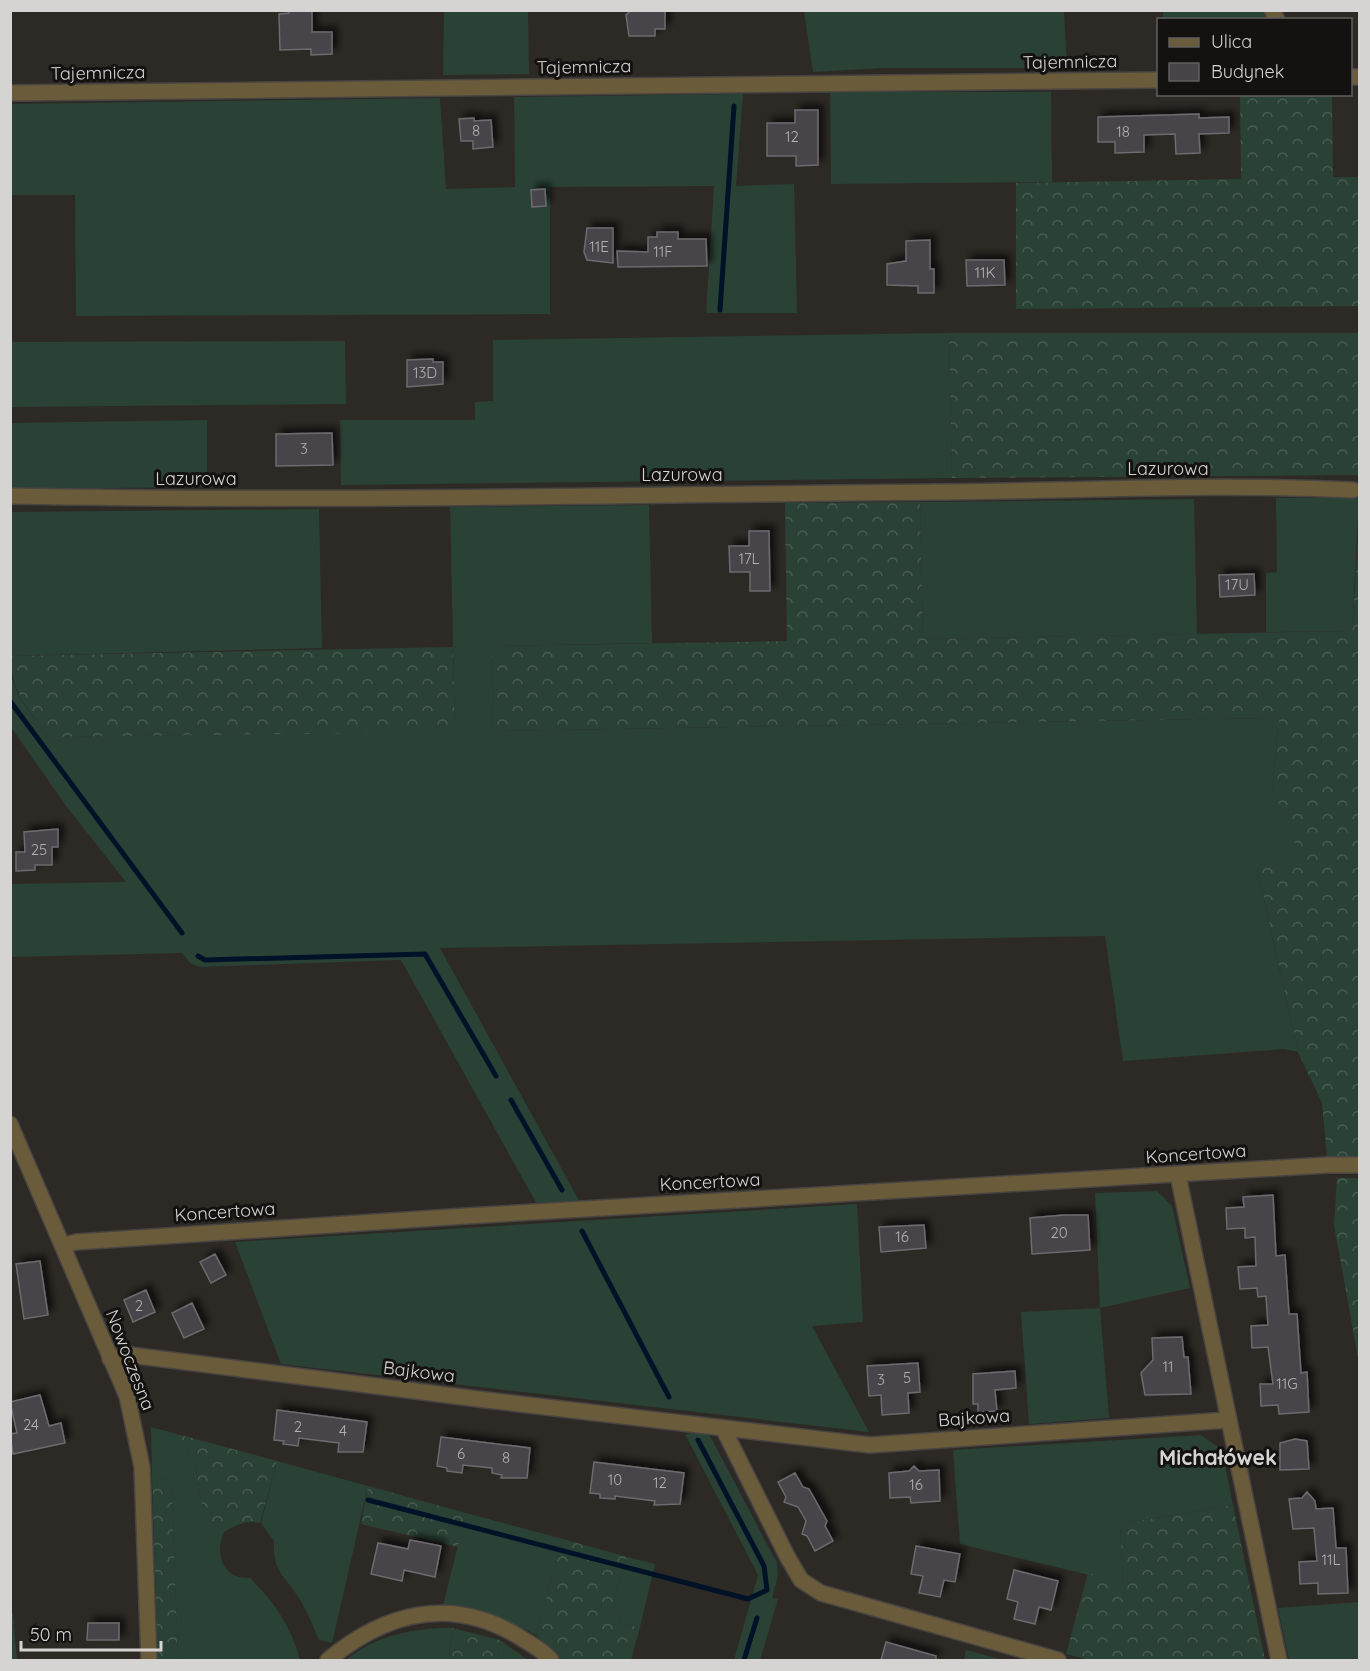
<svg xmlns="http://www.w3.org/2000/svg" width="1370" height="1671" viewBox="0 0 1370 1671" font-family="Quicksand,sans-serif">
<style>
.grass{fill:#2a4235}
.forest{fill:url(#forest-crowns)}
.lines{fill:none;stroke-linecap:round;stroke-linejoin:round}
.stream{stroke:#001227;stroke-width:5}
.building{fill:#474448;stroke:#6e6a6f;stroke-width:1.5;filter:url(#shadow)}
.minor-casing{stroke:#484441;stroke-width:18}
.minor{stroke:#6a5b3b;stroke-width:15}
.labels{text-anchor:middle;stroke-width:6;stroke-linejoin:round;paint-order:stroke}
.number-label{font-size:15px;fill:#b2b0b0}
.street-label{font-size:18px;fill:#d6d4d2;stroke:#141210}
.quarter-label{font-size:21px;font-weight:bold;fill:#d6d4d2;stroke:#141210}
</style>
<defs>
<pattern id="forest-crowns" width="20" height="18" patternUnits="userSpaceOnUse" patternTransform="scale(1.5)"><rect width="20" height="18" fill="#2a4235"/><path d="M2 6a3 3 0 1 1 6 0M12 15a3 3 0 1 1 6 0" fill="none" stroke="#485c51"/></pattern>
<filter id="shadow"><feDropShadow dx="5.5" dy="-5.5" stdDeviation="3" flood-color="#0009"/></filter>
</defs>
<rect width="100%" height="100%" fill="#2d2925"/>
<!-- grass -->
<path class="grass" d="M444,11H528L529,74L443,75Z
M804,11H1064L1067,68H883L813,72Z
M1163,11H1266L1271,19H1163Z
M830,92H1051L1052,182L831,184Z
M743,94L736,186L794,184L797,313H706L714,186L550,187V314L76,316L75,195H11L10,104L440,98L446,189L515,187L514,97Z
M949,333L952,478L341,485L340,420H475V402L493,401V340Z
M345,341L346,404L11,407V342Z
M207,420V487L11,489L10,423Z
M1276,498H1359L1352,631L1266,632V573L1277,572Z
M1194,499L1197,634L923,639L920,502Z
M649,505L652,643L492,646L493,731L1279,718L1272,789L1306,866L1257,869L1298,1052L1284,1049L1123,1061L1105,936L440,948L581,1204L538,1206L401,960L200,967L190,963L182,953L11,957L10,884L126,882L66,806L11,727V671C14,697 34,717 49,737L455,731L450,507Z
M319,509L322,648L11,656L10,512Z
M1157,1191L1172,1206L1190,1288L1100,1308L1109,1418L1029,1424L1021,1312L1100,1308L1095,1193Z
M857,1204L863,1322L812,1326L869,1432L281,1364L235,1242Z
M151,1427L177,1434L195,1464L204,1515L224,1532C214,1555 223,1579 250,1578C275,1603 291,1626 300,1660H178L172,1490L168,1480L152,1476Z
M708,1432L777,1563L778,1576L772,1598L778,1599L760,1660H734L758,1575L685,1434Z
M1201,1435L1222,1450L1233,1505L1120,1524L1123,1583L960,1544L953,1450Z
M277,1461L368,1486L332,1643L319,1640C313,1626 308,1613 300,1600C286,1576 272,1573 274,1541L261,1523Z
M466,1513L563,1539L536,1635C503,1618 481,1609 443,1606Z
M627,1557L655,1564L640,1627L622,1624C607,1602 620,1580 627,1557Z
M1359,1602V1660H1289L1278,1608Z
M11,1613H13L17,1660H11Z
M452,1628L449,1660H346C376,1635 414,1628 452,1628Z
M500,1640L528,1660H498Z
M966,1650L1004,1660H964Z"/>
<!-- forest -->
<path class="forest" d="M1240,95H1332L1333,177H1359V306L1016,309V183L1241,179Z
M949,333H1359V475L952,478Z
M920,502L923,639L1352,631L1359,524V1158H1327L1322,1103L1298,1052L1257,868L1305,866L1272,789L1279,718L493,731L492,646L787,641L785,503Z
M453,647L455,732L49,737C28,709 10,692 11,656Z
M1337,1178H1359V1363L1334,1225Z
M177,1434L277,1461L260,1523C246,1520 236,1525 224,1532L204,1515L195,1464Z
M152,1476L168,1480L172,1490L178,1660H158Z
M368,1486L466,1513L458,1547L361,1524Z
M1233,1505L1265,1660H1090L1066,1654L1088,1573L1123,1582L1120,1524Z
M563,1539L627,1557C620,1580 607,1602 622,1624L640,1627L631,1660H562L536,1635Z
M452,1628L500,1640L498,1660H449Z"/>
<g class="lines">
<!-- stream -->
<path class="stream" d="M720,310L734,106
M10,701L182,933
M198,956L205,960L425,954L496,1076
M511,1100L562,1190
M582,1231L669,1397
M368,1500L748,1599L767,1590L764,1566L698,1440
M744,1660L757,1618"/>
</g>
<!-- building -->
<path class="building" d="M288,10H312V32H332V54L311,55V49L280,50L279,14L289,13Z
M631,10H665V29H655V36H629L626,15Z
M795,110H818V165L796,166V156H767V123H795Z
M1199,114V118L1229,117V133L1199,134L1200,153L1176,154L1175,134L1144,135V152L1115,153V142H1098V117Z
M474,118V121L491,120L493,147L473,149V141H461L459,119Z
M545,189L546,206L532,207L531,190Z
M587,228H613V263L587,260L584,252Z
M657,232H678V239H706L707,266L618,267L617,251L648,252V237H657Z
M930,240V269H934V293H918V286L887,285V264L906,261V241Z
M966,260H1004L1005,285L967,286Z
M433,359V362H443V384L407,387V360Z
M332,433L333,465L276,466V434Z
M749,531H769L770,591H750V572H730L729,546H749Z
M1254,574L1255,595L1220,597L1219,575Z
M58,829V847H52V865H35V870L16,871V852H25L24,832Z
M1273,1195L1276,1256L1285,1255L1289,1314H1297L1301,1373L1307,1372L1309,1412L1279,1414L1278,1405L1261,1406L1260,1384H1273L1268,1347L1252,1348L1251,1326L1268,1325L1266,1296L1258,1297L1257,1288L1240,1289L1238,1267L1256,1266L1255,1237L1245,1238V1228L1227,1229L1226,1208L1244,1207L1243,1197Z
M1064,1215H1088L1090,1250L1032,1254L1030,1218Z
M924,1225L926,1248L881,1252L879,1227Z
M215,1254L226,1275L211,1283L200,1262Z
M40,1261L48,1315L24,1319L16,1264Z
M146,1290L155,1312L133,1322L124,1300Z
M192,1303L204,1329L184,1338L172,1313Z
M1182,1337L1184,1357H1188L1191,1394L1145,1395L1141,1373L1153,1360L1152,1338Z
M918,1363L920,1392L908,1393L909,1413L882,1415L881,1395L869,1396L867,1366Z
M1015,1371L1016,1388L995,1390L997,1411L978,1412V1404H973V1374Z
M40,1395L49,1426L61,1423L65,1443L13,1454L10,1434L17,1433L10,1402Z
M277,1410L367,1422L363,1452H338L339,1443L299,1438L298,1446L283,1444L284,1441L274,1440Z
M441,1437L530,1448L527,1478H501L502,1475L492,1473V1468L463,1465L462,1473L447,1471V1468L437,1466Z
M1295,1439L1307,1441L1309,1469L1280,1470V1443Z
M594,1462L684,1473L680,1504L654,1505L655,1501L615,1496V1499L600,1498V1494L590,1493Z
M914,1466L919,1471L939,1470L940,1501L911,1503L910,1497L890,1498L889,1473L909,1471Z
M795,1473L803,1487L809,1489L827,1521L825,1526L833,1541L815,1551L807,1536L802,1534L806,1521L798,1507L784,1502L786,1497L778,1482Z
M1307,1492L1315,1501L1316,1509L1333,1508L1336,1548H1346L1348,1593L1318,1594V1583L1300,1584L1299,1562L1317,1561L1314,1528L1293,1529L1289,1499L1302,1498Z
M410,1540L441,1546L435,1577L404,1570L402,1581L371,1574L378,1543L408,1549Z
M916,1546L960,1554L955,1582L944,1580L940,1597L919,1593L923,1576L911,1574Z
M1014,1570L1058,1581L1051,1610L1039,1607L1035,1624L1014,1619L1018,1602L1007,1599Z
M88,1623H119V1640H87Z
M886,1642L936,1656V1660H881Z"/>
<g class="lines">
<defs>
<path id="minor" d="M1272,10L1277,20
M1350,77H1360
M10,93L1158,80
M10,496C319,502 627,495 935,492C1074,491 1214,483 1353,490
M10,1124L127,1396L142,1467L149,1660
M1178,1175L1279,1660
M64,1245L76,1242L466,1216L1328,1165H1360
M110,1359L130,1355L486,1400L870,1445L1228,1420
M723,1428L787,1556L801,1580L821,1593L1058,1660
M328,1660C386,1612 451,1596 518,1636C530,1644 542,1649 551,1660"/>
</defs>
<!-- minor casing -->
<use href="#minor" class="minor-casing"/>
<!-- minor -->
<use href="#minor" class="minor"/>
</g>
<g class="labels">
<!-- number labels -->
<g class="number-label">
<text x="476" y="136">8</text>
<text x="1123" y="137">18</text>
<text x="792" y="142">12</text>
<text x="599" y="252">11E</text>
<text x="663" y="257">11F</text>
<text x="985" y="278">11K</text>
<text x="425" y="378">13D</text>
<text x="304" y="454">3</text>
<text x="749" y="564">17L</text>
<text x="1237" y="590">17U</text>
<text x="39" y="855">25</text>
<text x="1059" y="1238">20</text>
<text x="902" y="1242">16</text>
<text x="139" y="1311">2</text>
<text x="1168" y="1372">11</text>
<text x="907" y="1383">5</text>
<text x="881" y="1385">3</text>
<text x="1287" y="1389">11G</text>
<text x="31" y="1430">24</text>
<text x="298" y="1432">2</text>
<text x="343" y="1436">4</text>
<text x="461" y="1459">6</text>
<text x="506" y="1463">8</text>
<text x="615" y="1485">10</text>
<text x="660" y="1488">12</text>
<text x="916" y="1490">16</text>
<text x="1331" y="1565">11L</text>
</g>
<!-- street labels -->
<g class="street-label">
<text transform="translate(1070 62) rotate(-1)" y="6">Tajemnicza</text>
<text transform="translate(584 67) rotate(-1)" y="6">Tajemnicza</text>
<text transform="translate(98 73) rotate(-1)" y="6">Tajemnicza</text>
<text x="1168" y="475">Lazurowa</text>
<text x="682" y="481">Lazurowa</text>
<text x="196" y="485">Lazurowa</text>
<text transform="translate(1196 1154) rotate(-4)" y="6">Koncertowa</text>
<text transform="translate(710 1182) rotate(-3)" y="6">Koncertowa</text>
<text transform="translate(225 1212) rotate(-4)" y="6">Koncertowa</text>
<text transform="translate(130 1360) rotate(69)" y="6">Nowoczesna</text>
<text transform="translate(419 1372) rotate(7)" y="6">Bajkowa</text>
<text transform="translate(974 1418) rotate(-4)" y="6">Bajkowa</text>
</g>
<!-- quarter labels -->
<g class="quarter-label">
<text x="1218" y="1465">Michałówek</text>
</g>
</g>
<!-- border -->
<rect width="1370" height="1671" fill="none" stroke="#d6d4d2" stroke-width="24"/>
<!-- legend -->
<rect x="1157" y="18" width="195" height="78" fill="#141210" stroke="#62605e" stroke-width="1.5"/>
<rect x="1169" y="38" width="30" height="9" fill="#6a5b3b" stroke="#62605e" stroke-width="1.5"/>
<text x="1211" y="48" font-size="18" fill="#d6d4d2">Ulica</text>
<rect x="1169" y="63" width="30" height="18" fill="#474448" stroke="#62605e" stroke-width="1.5"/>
<text x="1211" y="78" font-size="18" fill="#d6d4d2">Budynek</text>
<!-- scale -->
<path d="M21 1641v9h140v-9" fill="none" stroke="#d6d4d2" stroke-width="3"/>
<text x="30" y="1641" font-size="18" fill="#d6d4d2" stroke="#141210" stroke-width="4.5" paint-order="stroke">50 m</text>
</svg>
